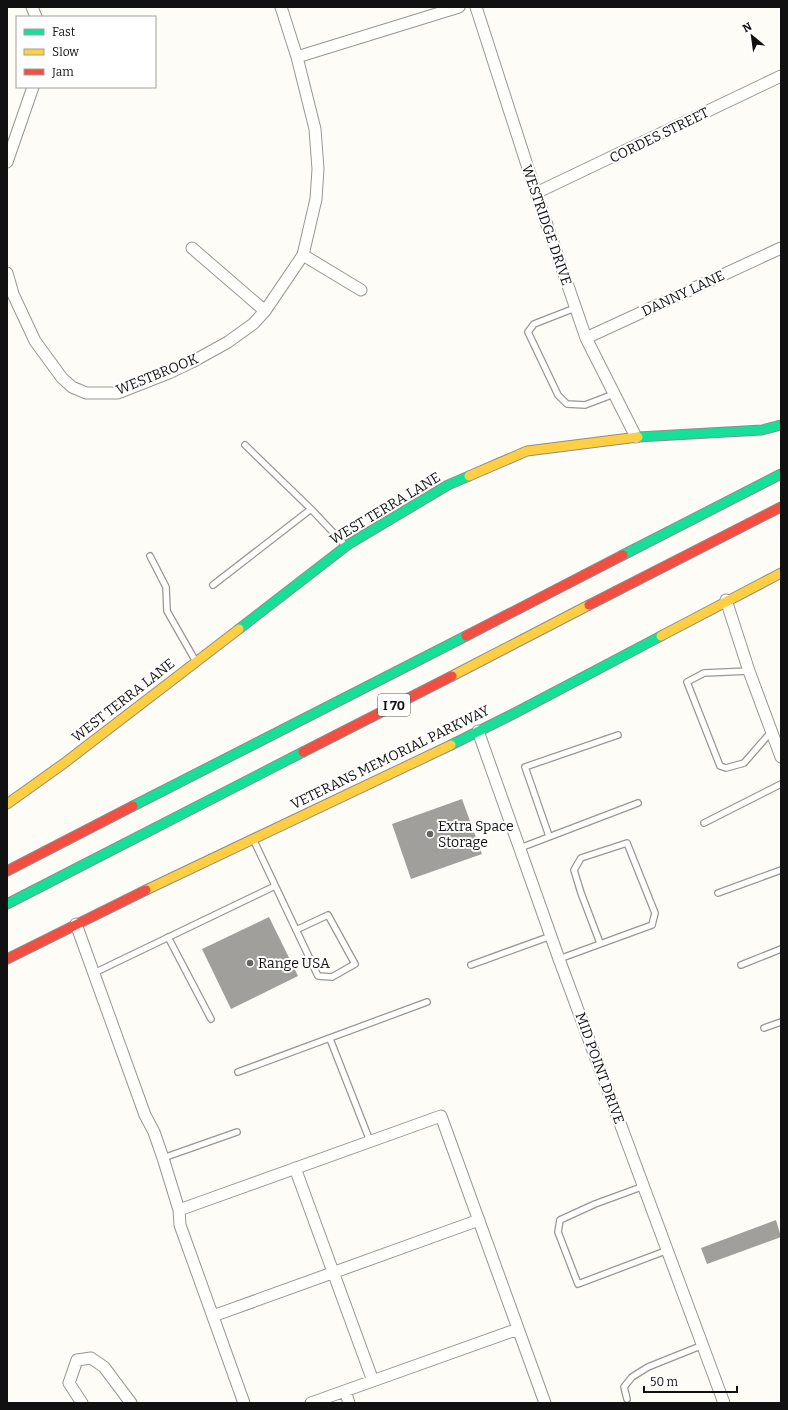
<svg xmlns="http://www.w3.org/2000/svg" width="788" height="1410" viewBox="0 0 788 1410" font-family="Bitter,serif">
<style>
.building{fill:#a19f9c}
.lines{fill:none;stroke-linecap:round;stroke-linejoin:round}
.lane-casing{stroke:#979795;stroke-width:8}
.street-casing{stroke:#979795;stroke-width:13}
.fast-casing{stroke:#8e8d8b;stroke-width:11}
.slow-casing{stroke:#8e8d8b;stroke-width:11}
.jam-casing{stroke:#8e8d8b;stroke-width:11}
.lane{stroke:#fffffe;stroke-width:5.5}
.street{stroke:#fffffe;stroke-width:11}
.fast{stroke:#16e098;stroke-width:9}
.slow{stroke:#ffcf43;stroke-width:9}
.jam{stroke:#f24e42;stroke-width:9}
.poi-dot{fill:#646362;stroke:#fff;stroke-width:1.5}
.labels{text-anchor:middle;stroke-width:4;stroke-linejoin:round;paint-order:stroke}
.shield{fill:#fff;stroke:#585858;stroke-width:1}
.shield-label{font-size:13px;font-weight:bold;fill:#111}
.street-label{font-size:14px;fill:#111;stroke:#fff}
.poi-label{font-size:14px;fill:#111;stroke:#fff;text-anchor:start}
</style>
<rect width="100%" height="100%" fill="#fdfcf7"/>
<!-- building -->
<path class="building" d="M462,799L482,854L411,879L392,824Z
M269,917L298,976L231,1009L202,949Z
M776,1220L781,1237L707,1264L701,1248Z"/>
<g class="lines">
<defs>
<path id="lane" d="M575,308L534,324L528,332L558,395L567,404L585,405L614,394
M245,445L311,509
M150,556L166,587L167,611L195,660
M213,585L311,509L346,546
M749,671L704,673L687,682L720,766L726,768L744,763L771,732
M704,823L781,784
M549,836L525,767L618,735
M254,841L318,976L332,977L355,964L328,915L296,930
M520,848L638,803
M718,893L781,870
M168,937L211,1019
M559,959L652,925L655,913L627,843L581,858L574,870L581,893L600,943
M471,965L551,936
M741,965L781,949
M94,973L275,886
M764,1028L781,1022
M330,1039L370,1141
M238,1072L427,1002
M163,1158L237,1132
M644,1186L595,1204L560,1220L558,1232L578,1284L668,1250
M627,1399L624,1387L632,1377L648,1367L703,1345"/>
<path id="street" d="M32,7L36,17
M476,7L536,193L586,338L636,437
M297,57L459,7
M7,162L33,87
M536,193L781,76
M192,248L265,311
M303,255L361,290
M7,273L13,294L35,341L62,378L72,387L86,393H118L169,373L192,362L228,342L253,324L265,311L303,255L316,199L318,169L315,129L297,57L281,7
M586,338L781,248
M726,600L749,671L781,757
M478,731L559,959L724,1403
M76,924L145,1115L154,1132L163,1158L179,1210L180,1225L244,1403
M295,1168L373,1381
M179,1210L441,1116L545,1403
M213,1316L479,1220
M345,1391L349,1403
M82,1403L69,1383L77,1360L91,1358L104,1367L131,1403
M311,1403L518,1329"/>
<path id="fast" d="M638,437L762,430L781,425
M623,555L781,474
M239,629L349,544L448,485L469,476
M451,745L515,713L661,636
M133,806L466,636
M7,904L303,752"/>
<path id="slow" d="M469,476L527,451L638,437
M661,636L781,573
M452,676L589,605
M7,804L63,764L239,629
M146,890L451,745"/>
<path id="jam" d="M589,605L781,507
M466,636L623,555
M303,752L452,676
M7,871L133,806
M7,959L146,890"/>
</defs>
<!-- lane casing -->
<use href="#lane" class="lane-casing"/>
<!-- street casing -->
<use href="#street" class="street-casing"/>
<!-- fast casing -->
<use href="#fast" class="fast-casing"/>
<!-- slow casing -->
<use href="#slow" class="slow-casing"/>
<!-- jam casing -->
<use href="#jam" class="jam-casing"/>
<!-- lane -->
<use href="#lane" class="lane"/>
<!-- street -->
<use href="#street" class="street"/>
<!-- fast -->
<use href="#fast" class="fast"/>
<!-- slow -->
<use href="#slow" class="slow"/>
<!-- jam -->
<use href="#jam" class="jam"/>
</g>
<!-- markers -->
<g class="poi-dot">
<circle cx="430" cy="834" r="4"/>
<circle cx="250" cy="963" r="4"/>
</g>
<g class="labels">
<!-- shield labels -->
<rect class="shield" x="378" y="694" width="32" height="22" rx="3"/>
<g class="shield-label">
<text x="394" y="710">I 70</text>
</g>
<!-- street labels -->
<g class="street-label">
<text transform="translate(659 135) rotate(-26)" y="5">CORDES STREET</text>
<text transform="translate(547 225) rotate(71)" y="5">WESTRIDGE DRIVE</text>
<text transform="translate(683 293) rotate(-25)" y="5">DANNY LANE</text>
<text transform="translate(157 374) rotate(-22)" y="5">WESTBROOK</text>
<text transform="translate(385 508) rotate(-31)" y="5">WEST TERRA LANE</text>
<text transform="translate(123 700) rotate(-38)" y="5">WEST TERRA LANE</text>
<text transform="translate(390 757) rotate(-26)" y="5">VETERANS MEMORIAL PARKWAY</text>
<text transform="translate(600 1068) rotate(70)" y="5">MID POINT DRIVE</text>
</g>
<!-- poi labels -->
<g class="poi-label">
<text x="438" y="831">Extra Space<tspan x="438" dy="16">Storage</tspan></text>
<text x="258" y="968">Range USA</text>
</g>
</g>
<!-- border -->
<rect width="788" height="1410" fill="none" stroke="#111111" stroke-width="16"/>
<!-- legend -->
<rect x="16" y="16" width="140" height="72" fill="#ffffff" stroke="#a0a0a0"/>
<rect x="24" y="29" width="20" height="6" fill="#16e098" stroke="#a0a0a0"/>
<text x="52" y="36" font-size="12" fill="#111111">Fast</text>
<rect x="24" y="49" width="20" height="6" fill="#ffcf43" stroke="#a0a0a0"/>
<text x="52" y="56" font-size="12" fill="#111111">Slow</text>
<rect x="24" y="69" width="20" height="6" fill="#f24e42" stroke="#a0a0a0"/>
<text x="52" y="76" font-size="12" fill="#111111">Jam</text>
<!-- north arrow -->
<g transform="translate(752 36) rotate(331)" stroke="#ffffff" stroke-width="3" paint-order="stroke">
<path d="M0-3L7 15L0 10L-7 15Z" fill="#111111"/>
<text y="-6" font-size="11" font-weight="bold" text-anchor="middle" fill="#111111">N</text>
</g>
<!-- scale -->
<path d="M644 1386v6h93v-6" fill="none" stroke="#111111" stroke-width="2"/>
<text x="650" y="1386" font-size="12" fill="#111111" stroke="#ffffff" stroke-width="3" paint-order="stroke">50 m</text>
</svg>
